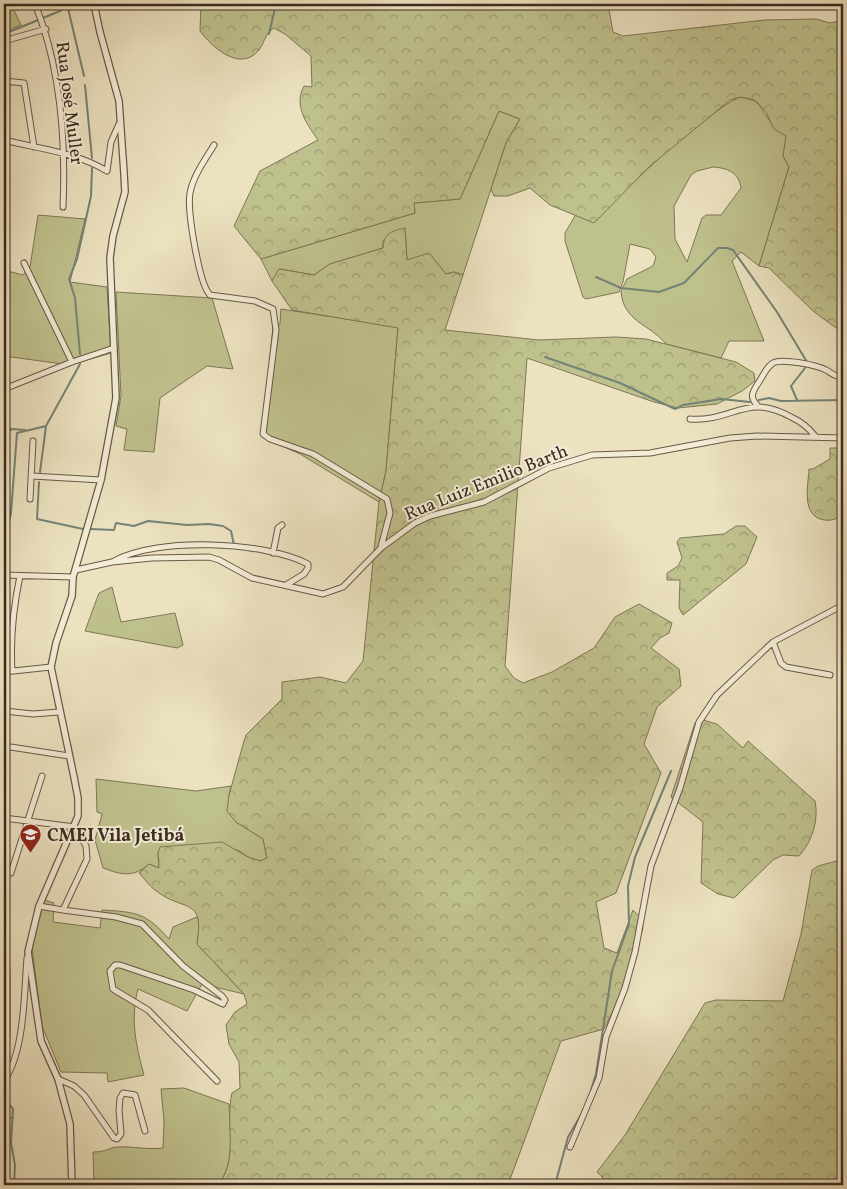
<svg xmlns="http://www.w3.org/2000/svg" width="847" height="1189" viewBox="0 0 847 1189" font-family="Vollkorn,serif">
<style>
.grass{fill:#bfc18d;stroke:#7e7656;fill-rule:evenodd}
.forest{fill:url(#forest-crowns);stroke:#7e7656}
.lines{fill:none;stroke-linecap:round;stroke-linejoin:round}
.stream{stroke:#748376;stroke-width:2}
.minor-casing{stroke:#685848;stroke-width:7}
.tertiary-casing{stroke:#685848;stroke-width:8}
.minor{stroke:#f3ecd6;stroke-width:5}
.tertiary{stroke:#f3ecd6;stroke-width:5.5}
.labels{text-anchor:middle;stroke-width:4;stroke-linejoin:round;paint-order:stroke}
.street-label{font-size:18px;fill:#3c2a20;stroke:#f3ecd6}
.poi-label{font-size:18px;font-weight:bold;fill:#3c2a20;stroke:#f3ecd6;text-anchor:start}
</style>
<defs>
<pattern id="forest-crowns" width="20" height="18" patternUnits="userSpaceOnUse" patternTransform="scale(1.25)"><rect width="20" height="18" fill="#bfc18d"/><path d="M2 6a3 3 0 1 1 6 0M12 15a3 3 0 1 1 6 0" fill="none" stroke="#9c9d73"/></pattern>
</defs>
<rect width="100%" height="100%" fill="#ece2c0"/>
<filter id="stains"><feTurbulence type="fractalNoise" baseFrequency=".004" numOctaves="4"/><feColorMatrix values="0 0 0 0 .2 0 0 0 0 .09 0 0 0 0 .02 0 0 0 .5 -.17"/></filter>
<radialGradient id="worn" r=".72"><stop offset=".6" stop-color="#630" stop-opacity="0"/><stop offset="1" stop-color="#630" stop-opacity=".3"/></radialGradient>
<!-- grass -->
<path class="grass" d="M4,4H11L21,25L6,31L4,38Z
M741,97C764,102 758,107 771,122C775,127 781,132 787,136L783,156L789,167L759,266L741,252L732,261L764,341H729L721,358L666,344C650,324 623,322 621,291L627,279L653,266L656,257L650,249L630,244L623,282L619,292L586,299L583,297L565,241V233L576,214L594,222C631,185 668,146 712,115C722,108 729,101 741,97ZM713,167C727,168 739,172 741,188L721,215H706L702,218L687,262L675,239L674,206L691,175L697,171Z
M499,111L520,119L506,143L463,275L454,272L446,274L407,260L405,228L383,241V248L330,264L314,275L280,269L272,281L261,259L415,213L414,203L460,199Z
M38,215L85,219L70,282L107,287L111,353L70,365L4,356V270L23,275L30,267Z
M116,292L212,298L233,369L207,366L160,398L154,452L124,450L127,429L116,426L121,396Z
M281,309L398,327L386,471L379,502L300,454L262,437L273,327L280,324Z
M112,587L121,622L175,613L183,645L177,648L85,631L99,593Z
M96,779L196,791L231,786L229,795L236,822L263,839L267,858L260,861L248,857L238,850L158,853L159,868L149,864C133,878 122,875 103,868L95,840L102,814L97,812Z
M41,899L54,903L53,922L100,928L102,910C137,912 146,913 169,939L173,927L197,917L200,923L197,944L244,994L202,984L187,1011L138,989C130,1019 136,1046 144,1075L108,1082L107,1073L61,1072L42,1026L32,948Z
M4,969L10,970V1038L4,1042Z
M184,1088L229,1104C230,1130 235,1158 221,1181L185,1185H94L93,1152C107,1152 108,1148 117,1147C132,1146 147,1150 163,1148L164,1121L161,1089Z"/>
<!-- forest -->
<path class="forest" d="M201,4H608L613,32L623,36L765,20L816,19L830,23L843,20V333L813,311L769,268L759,266L789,167L783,156L786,136L774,129L766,112L755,100L741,97L730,100L650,166L594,223L550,205L530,188L508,196H494L491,189L506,143L520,119L499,111L460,199L414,203L415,213L261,259L234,226L260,171L318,140C307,124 293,106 304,86L312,87L311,56L285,34L274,28C265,33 265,42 259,50C240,73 212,47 200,31Z
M405,228L407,260L429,253L446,274L454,272L463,275L445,330L539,340L616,337L646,339L736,362L754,373L755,381L742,391L717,404L678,408L654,402L527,358L505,666L514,678L523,683L552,672L594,648L615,617L639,604L672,623L669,633L660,638L651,648L679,669L681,686L657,707L644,744L661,773L616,893L596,902L604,948L617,953L633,910L641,918L643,928L622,993L604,1029L561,1041L508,1185H185L221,1181C238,1154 225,1122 232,1093L240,1088L239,1062L229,1044L226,1025L235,1012L247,1004L244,994L197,944C205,895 183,913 155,890C149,886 144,878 139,873L149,864L159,868L158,853L160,847L222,842L248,857L260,861L267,858L263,839L236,822L227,811L229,795L244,741L246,735L282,699V682L320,677L346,683L363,661L379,502L386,471L398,328L292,310L272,281L279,269L314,275L330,264L383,248C384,233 391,231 405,228Z
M830,448H837L843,455V515C837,519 831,521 824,520C801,516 808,487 809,469H813L830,459Z
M736,526H745L757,537L746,564L683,615L679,608L680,580H667V573L678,566L682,558L677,542L680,538L724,534Z
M699,719L717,724L743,748L748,741L815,801C819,820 812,842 799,856L783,855L773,860L734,898L718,894L701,883L703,822L671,797L695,723Z
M843,857V1148L838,1149L843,1165V1185H610L597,1172L625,1135L705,1003L716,1000L783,1001L801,934L812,870C821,862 833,865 843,857Z"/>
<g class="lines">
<!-- stream -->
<path class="stream" d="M67,4L84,76
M4,34L60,11L66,4
M269,34L276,4
M85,85L92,158
M596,277L621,288L659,292L684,283L718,248H727L733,250L777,312L807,362
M80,354L75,298L69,279L77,259L91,196L92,168
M545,357L620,383L675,409L683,405L721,399L750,402
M759,400L769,398L781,401L843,400
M797,400L791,386L805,368
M4,433L12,429L25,430
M40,472L46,426L80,364
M39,482L37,519L83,529
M90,529L114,530L116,523L134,526L148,521L187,525L209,524L223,526L231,531L234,545
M4,530L8,525L11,513L17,433L46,426
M7,1082L9,1104L13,1109L11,1143L15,1165L14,1185
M591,1090L596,1074L612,971L629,924L628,886L635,857L671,771
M4,1117L13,1118
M555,1185L568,1137L581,1115"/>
<defs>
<path id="minor" d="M35,4C61,68 66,139 63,207
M4,41L46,29
M4,81L24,83L34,147
M4,140C39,149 76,152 107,171L111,142L119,124
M214,145C205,160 193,176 190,193C187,210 199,284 210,295L255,301L273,309L276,330L263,434L270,439L313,454L387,499L390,513L381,547
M24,263L72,362
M4,381L6,388
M4,389L72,362L114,348
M757,405C750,397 752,393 757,385C762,378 766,367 773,363C782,358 817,365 826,370C833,374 835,377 843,376
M690,419C733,422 747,392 791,417C802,422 808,427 815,436
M32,476L101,480
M30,499L33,441
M273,553L278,528L282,525
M114,561C156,537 264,541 308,564V568L304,574L286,585
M76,570L112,562L152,558L209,557L219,560L252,578L323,594L343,587L381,548L415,523L430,516L484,502L549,468L592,455L650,453L730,438L757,436L843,438
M4,575L73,577
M773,642L781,663L786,667L830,675
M12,671C10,638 13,609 20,576
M4,672L51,667
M4,711L33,714L59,712
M4,746L69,756
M4,818L75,827L86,846L87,859L63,910L39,906
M11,873L42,776
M63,910L116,917L142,924L183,966L222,996L225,1000L223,1004L194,990L120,965H115L110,971L113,989L148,1010L217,1081
M58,1079L74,1086L84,1095L114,1138L117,1139L121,1134L119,1110L120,1098L123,1093L135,1095L145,1131
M4,1081C25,1051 24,993 27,958
M570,1147L599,1078L606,1037L625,988L635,952L651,866L680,788L699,722L717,695L773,642L843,605"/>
<path id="tertiary" d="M72,1185L70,1124L58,1079L41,1041L28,952L39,906L78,816V798L74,777L51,667L56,643L72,596L73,577L101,480L116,398L110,258L113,236L125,192L124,173L119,101L100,32L94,4"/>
</defs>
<!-- minor casing -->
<use href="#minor" class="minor-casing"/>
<!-- tertiary casing -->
<use href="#tertiary" class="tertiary-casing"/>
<!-- minor -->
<use href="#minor" class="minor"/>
<!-- tertiary -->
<use href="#tertiary" class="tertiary"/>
</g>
<!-- icons -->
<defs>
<symbol id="school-pin" viewBox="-11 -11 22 30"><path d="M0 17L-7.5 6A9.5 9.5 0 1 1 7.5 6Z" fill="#8f2418" stroke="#f3ecd6"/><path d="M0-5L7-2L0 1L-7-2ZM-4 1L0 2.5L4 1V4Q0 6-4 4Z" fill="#fff"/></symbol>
</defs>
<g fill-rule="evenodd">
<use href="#school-pin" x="18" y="822" width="25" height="34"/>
</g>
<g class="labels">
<!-- street labels -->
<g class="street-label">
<text transform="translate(70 103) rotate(83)" y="6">Rua José Muller</text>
<text transform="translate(486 482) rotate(-22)" y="6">Rua Luiz Emilio Barth</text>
</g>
<!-- poi labels -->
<g class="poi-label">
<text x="47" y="841">CMEI Vila Jetibá</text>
</g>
</g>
<!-- margin -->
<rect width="847" height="1189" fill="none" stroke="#ece2c0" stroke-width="20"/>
<rect x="5" y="5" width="837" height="1179" fill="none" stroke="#3c2a20" stroke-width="2.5"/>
<rect x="10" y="10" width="827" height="1169" fill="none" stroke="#3c2a20"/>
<rect width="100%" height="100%" filter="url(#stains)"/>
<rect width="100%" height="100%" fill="url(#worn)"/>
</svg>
